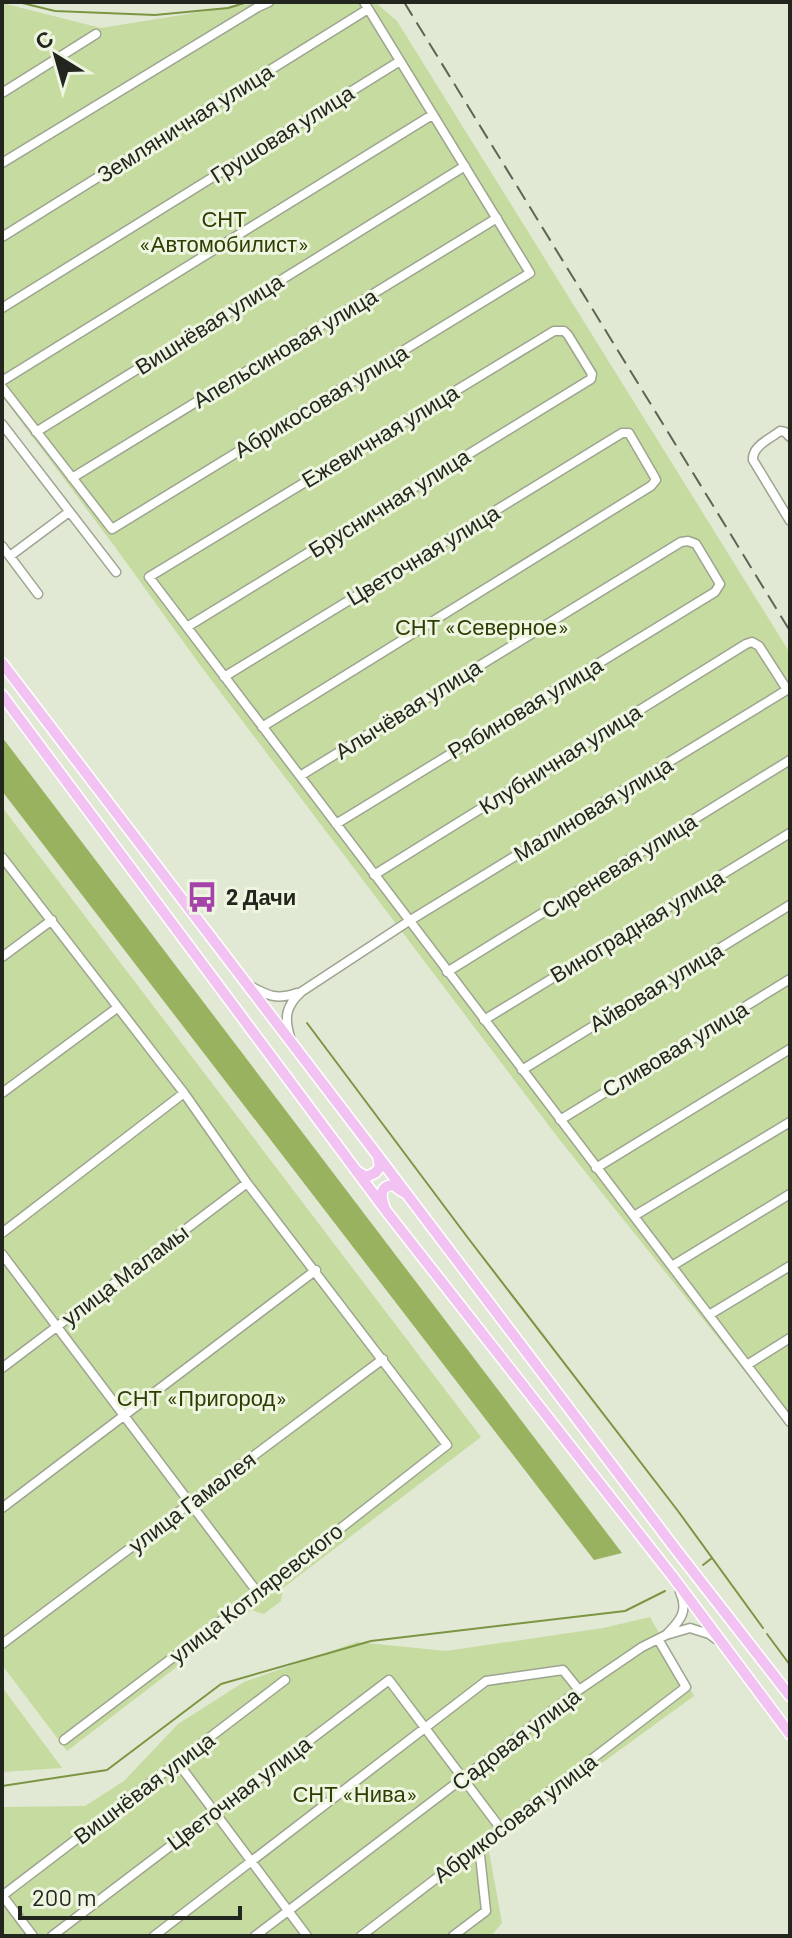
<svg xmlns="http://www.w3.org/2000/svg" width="792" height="1938" viewBox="0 0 792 1938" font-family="Barlow,sans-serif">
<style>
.green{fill:#c6dba0}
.forest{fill:#98b260}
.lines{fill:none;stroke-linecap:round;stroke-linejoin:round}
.stream{stroke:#7c9543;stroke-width:2}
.minor-casing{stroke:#9da490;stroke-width:11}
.major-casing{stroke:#fff;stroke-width:13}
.minor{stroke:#fff;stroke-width:8}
.major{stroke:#f2c2f3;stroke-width:10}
.rail{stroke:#5e6357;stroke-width:2;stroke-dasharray:16 8;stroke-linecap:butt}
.labels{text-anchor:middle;stroke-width:6;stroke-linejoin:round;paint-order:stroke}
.street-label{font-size:22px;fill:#23261e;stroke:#eef6e1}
.park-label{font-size:22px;fill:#2f3e00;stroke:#eef6e1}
.poi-label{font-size:22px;font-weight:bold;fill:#23261e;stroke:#eef6e1;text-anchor:start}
</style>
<rect width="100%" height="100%" fill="#e1e9d4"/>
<!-- green -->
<path class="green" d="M263,2H375L397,21L790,653V1428L559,1139L200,665L118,551L2,396V3L101,28Z
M2,807L481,1437L283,1588L281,1601L264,1614L251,1610L67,1751L2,1665Z
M650,1617L694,1696L488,1846L502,1923L491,1936H2V1807L85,1806L124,1781L178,1724L244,1682L357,1642L446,1651L603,1628Z
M2,1687L62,1768L2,1772Z"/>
<!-- forest -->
<path class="forest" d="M2,737L622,1553L594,1560L2,791Z"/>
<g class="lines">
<!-- stream -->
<path class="stream" d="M18,2L55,11L155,15L228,8L248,2
M307,1023L468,1238L678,1511L763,1628
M703,1565L712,1558
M767,1634L790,1665
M2,1786L107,1770L221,1684L371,1641L625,1611L665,1591"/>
<defs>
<path id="minor" d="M2,93L96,34
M2,163L258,7L269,2
M2,237L368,9
M2,308L400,61
M2,381L432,115
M2,387L112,529L530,273L364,2
M2,424L116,572
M36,432L465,166
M790,437L785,432L780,431C770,439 752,446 753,460L790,521
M72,478L497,218
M2,546L38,594
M10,556L69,512
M187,627L591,379L592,374L568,335L564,331H554L149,577L790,1422
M224,677L622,433H629L654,476L656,480L651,486L262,727
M300,776L681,542L688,541L696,544L720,584L715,592L336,824
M2,857L184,1093L247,1183L447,1445L258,1593L64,1740
M2,957L52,920
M447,972L790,760
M250,986C269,996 276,1000 297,993
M484,1020L790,833
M290,1037C284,1017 286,1006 301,992L409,921L777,696L785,691L786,688L759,646L752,642L746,644L374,875
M522,1070L790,905
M2,1093L117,1008
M560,1120L790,979
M596,1168L790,1049
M634,1216L790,1122
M2,1233L184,1093
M2,1254L258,1593
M672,1266L790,1194
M709,1315L790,1266
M747,1365L790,1338
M2,1368L247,1183
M2,1508L316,1270
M666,1635C680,1621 689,1611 680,1592
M2,1644L383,1359
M178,1763L307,1936
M2,1895L33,1936
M2,1896L285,1680
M52,1936L389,1680L501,1829
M154,1936L486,1681L563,1670L579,1690
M255,1936L579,1690L642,1647L666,1635L690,1628L709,1634L716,1639
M361,1936L686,1687L658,1639
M453,1936L486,1911L479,1846"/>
<path id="major" d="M2,663L378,1156L677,1551L790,1696
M2,695L387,1212L673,1577L790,1734
M358,1172L366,1177L375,1173L380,1167L378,1156
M384,1206C380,1196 380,1186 393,1185L403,1192"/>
</defs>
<!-- minor casing -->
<use href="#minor" class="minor-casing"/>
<!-- major casing -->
<use href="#major" class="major-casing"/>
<!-- minor -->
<use href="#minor" class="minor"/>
<!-- major -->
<use href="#major" class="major"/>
<!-- rail -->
<path class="rail" d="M404,2L790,631"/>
</g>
<!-- icons -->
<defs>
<symbol id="bus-bare" viewBox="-9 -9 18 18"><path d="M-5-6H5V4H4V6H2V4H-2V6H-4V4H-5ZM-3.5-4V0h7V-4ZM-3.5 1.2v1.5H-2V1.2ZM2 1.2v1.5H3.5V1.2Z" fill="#a643aa" stroke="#eef6e1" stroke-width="2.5" paint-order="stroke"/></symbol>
</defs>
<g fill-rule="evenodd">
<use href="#bus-bare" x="180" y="875" width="44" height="44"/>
</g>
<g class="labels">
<!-- street labels -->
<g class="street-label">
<text transform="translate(185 123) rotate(-32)" y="8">Земляничная улица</text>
<text transform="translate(282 134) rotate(-32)" y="8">Грушовая улица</text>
<text transform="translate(209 324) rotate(-32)" y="8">Вишнёвая улица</text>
<text transform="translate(285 348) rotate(-31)" y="8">Апельсиновая улица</text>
<text transform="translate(321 401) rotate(-31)" y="8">Абрикосовая улица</text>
<text transform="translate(380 436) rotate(-31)" y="8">Ежевичная улица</text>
<text transform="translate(389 503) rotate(-32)" y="8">Брусничная улица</text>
<text transform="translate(423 555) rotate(-31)" y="8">Цветочная улица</text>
<text transform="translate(525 708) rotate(-31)" y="8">Рябиновая улица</text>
<text transform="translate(408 709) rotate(-32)" y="8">Алычёвая улица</text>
<text transform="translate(560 759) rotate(-32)" y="8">Клубничная улица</text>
<text transform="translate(593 809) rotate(-31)" y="8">Малиновая улица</text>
<text transform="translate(619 866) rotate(-32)" y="8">Сиреневая улица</text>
<text transform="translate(637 926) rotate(-31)" y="8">Виноградная улица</text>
<text transform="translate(656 987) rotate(-31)" y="8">Айвовая улица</text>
<text transform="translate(675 1049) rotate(-31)" y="8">Сливовая улица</text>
<text transform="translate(125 1275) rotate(-37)" y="8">улица Маламы</text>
<text transform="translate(192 1502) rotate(-37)" y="8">улица Гамалея</text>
<text transform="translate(256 1593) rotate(-38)" y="8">улица Котляревского</text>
<text transform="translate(516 1739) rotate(-37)" y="8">Садовая улица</text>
<text transform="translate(144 1788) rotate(-37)" y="8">Вишнёвая улица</text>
<text transform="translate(239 1793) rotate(-37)" y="8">Цветочная улица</text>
<text transform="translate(515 1818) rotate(-37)" y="8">Абрикосовая улица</text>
</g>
<!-- park labels -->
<g class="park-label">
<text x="224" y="227">СНТ<tspan x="224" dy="25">«Автомобилист»</tspan></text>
<text x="482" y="635">СНТ «Северное»</text>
<text x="202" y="1406">СНТ «Пригород»</text>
<text x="355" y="1802">СНТ «Нива»</text>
</g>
<!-- poi labels -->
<g class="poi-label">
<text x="226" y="905">2 Дачи</text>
</g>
</g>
<!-- border -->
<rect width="792" height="1938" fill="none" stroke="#23261e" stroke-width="8"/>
<!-- north arrow -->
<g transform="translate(56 56) rotate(323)" stroke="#eef6e1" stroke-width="6" paint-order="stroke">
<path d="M0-6L14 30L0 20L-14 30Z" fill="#23261e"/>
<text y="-12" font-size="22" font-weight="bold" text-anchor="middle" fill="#23261e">С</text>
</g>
<!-- scale -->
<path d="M20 1906v12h220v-12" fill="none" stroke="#23261e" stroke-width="4"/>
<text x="32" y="1906" font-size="24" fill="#23261e" stroke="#eef6e1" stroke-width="6" paint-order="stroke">200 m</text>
</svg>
